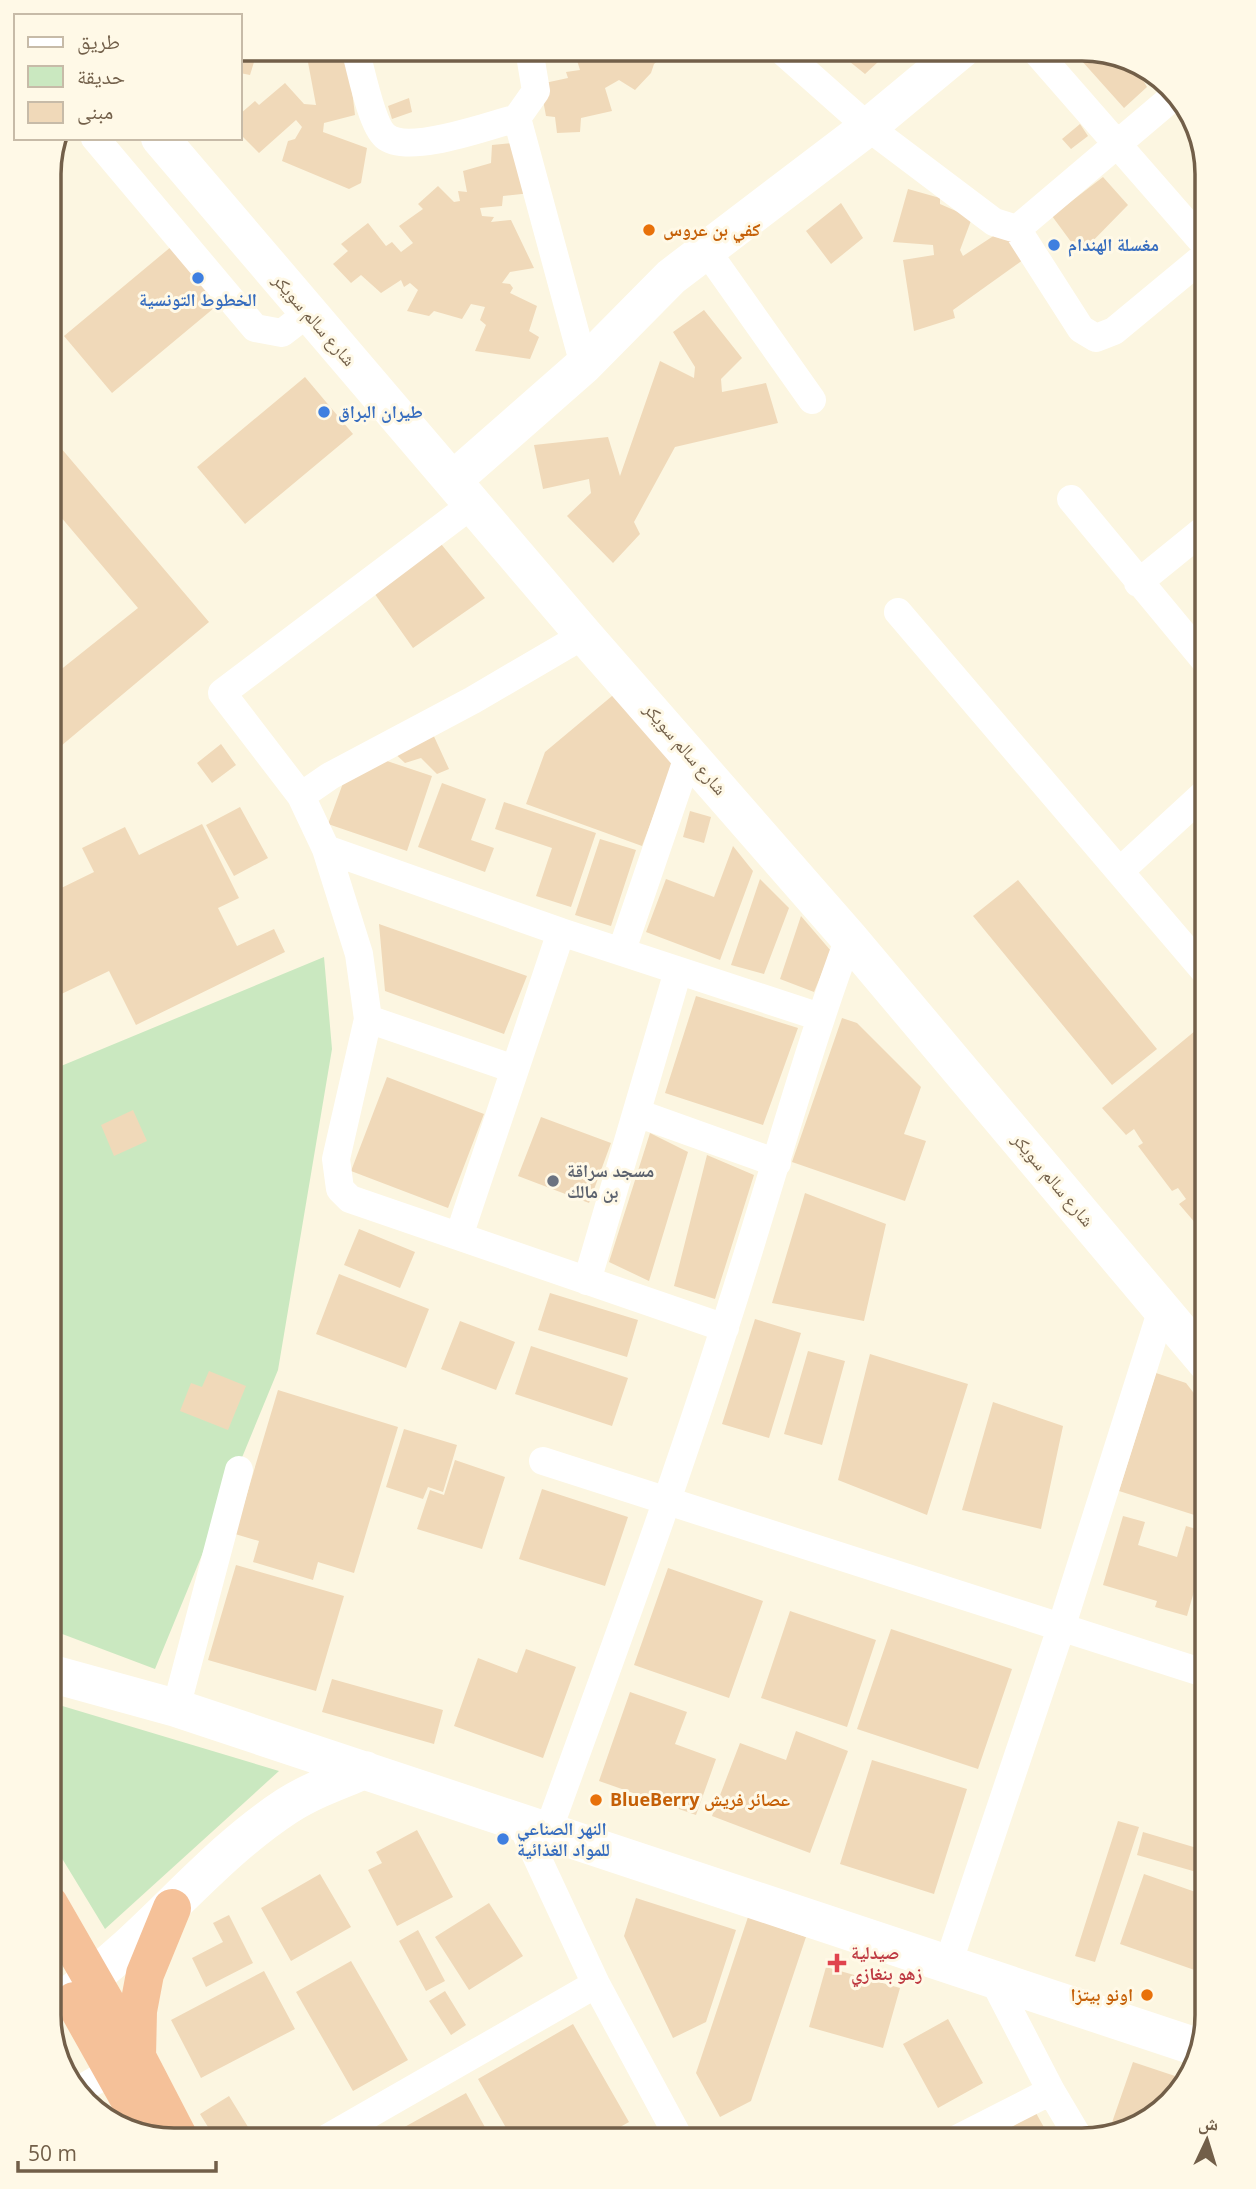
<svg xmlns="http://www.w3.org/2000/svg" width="1256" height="2189" viewBox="0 0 1256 2189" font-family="'Open Sans','Noto Naskh Arabic',sans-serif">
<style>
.green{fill:#cae8c0}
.building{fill:#f0d9b9}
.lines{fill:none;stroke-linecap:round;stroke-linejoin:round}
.street{stroke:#fff;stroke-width:28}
.secondary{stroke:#fff;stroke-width:38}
.highway{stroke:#f5c199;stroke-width:38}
.food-dot{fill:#e8710a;stroke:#fff9e7;stroke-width:2.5}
.shop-dot{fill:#3f7fe0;stroke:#fff9e7;stroke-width:2.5}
.worship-dot{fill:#6b7280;stroke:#fff9e7;stroke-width:2.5}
.health-dot{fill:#e0444e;stroke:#fff9e7;stroke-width:2.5}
.labels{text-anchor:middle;stroke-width:6;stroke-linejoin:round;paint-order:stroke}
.food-label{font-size:18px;font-weight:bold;fill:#c56008;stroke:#fff9e7;text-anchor:start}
.shop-label{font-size:18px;font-weight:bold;fill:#366cbe;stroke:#fff9e7;text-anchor:start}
.street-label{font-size:18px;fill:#725f49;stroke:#fff9e7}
.worship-label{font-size:18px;font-weight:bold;fill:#5b616d;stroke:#fff9e7;text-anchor:start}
.health-label{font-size:18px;font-weight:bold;fill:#be3a42;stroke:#fff9e7;text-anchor:start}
.rim{fill:none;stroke:#725f49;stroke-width:3.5}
</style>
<rect width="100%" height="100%" fill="#fcf6e1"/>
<!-- green -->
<path class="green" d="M324,957L332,1049L278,1370L155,1669L49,1629V1071Z
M49,1702L279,1771L105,1929L49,1837Z"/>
<!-- building -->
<path class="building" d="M240,49H258L250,75L240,73Z
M337,49H347L355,115L324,123L323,132L367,148L361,183L349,189L282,161L288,141L295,139L302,127L296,120L259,153L240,134V114L255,101L259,105L285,83L304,104L316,105L307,57Z
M554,49H671L654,64L651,73L635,90L619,80L605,88L612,111L581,118L580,132L557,133L555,117L546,116L540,84L568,78L566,72L580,70L575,54L556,59Z
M834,49H892L865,74Z
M1093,50L1134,64L1147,87L1124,108L1081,60Z
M409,98L412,112L392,119L388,106Z
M1080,124L1088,136L1071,149L1062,139Z
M514,143L531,193L503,196L502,206L480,208L482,216L494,217L491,222L511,220L534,268L510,272L502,283L510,284L513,288L510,293L537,306L529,331L539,337L530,359L475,351L486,325L480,320L485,307L471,304L462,319L434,311L429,316L407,311L418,290L410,283L404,287L401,280L381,293L361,275L351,283L333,264L348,251L341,244L368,223L386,246L392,242L401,252L413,243L399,226L423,209L418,204L438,186L454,202L460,201L458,191L467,192L463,171L491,163L492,145Z
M1103,177L1128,205L1080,254L1052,216Z
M908,189L940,198V204L972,218L960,250L963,256L1001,231L1027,257L953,310L955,318L914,331L903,260L934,255L933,245L893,242Z
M841,203L863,238L831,264L806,231Z
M172,246L220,303L112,393L64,336Z
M704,310L742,358L721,379L722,392L766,383L778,423L675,447L634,522L640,534L613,563L567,516L591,493L589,479L543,489L534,445L608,437L620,476L660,361L694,378L695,367L673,332Z
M305,377L353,434L245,524L197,467Z
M49,434L209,622L49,756V679L138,608L49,503Z
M437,539L485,598L413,648L372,590Z
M618,691L675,759L642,846L526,804L545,752Z
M431,730L449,769L437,774L421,758L405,763L389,748Z
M221,744L236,765L212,783L197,763Z
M378,758L432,776L407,851L328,824L346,775Z
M442,783L486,799L471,840L494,848L485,872L418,847Z
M504,802L596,833L571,907L536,896L552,848L495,829Z
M240,807L268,858L234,876L206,825Z
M690,811L711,817L704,843L683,837Z
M202,824L239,898L218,908L237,946L274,929L285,952L136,1025L109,971L49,1000V894L94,872L82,848L125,827L139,855Z
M600,839L636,850L611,926L575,915Z
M733,846L753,871L720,960L646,932L666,879L714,897Z
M760,879L789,908L764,974L731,965Z
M1018,880L1157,1049L1112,1085L973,916Z
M801,916L831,951L814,992L780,979Z
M379,924L527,976L504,1034L385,991Z
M696,996L798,1028L763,1125L665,1093Z
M842,1018L857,1023L921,1087L904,1134L926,1141L905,1201L792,1162Z
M1207,1021V1229L1203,1232L1179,1204L1186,1199L1178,1188L1172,1191L1138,1146L1143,1143L1134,1129L1126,1135L1102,1108Z
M387,1077L484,1114L448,1208L351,1171Z
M133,1110L147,1141L114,1156L101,1125Z
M541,1117L611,1143L589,1203L518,1176Z
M650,1133L688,1152L649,1281L609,1262Z
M707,1155L754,1175L715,1299L674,1286Z
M805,1193L886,1224L864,1321L772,1303Z
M359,1229L415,1252L400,1288L344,1265Z
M339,1274L429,1309L406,1368L316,1334Z
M550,1293L638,1320L627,1357L538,1330Z
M755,1319L801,1333L769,1438L722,1424Z
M460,1321L515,1342L496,1390L441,1369Z
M531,1346L628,1378L612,1426L515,1394Z
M808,1351L845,1361L822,1445L784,1434Z
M870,1354L968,1384L927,1515L838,1480Z
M209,1371L246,1386L228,1430L180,1411L191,1383L202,1387Z
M1156,1373L1186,1383L1207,1410V1519L1119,1491Z
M278,1390L398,1427L354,1573L318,1562L313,1580L253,1562L259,1541L235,1534Z
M993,1402L1063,1426L1041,1529L962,1510Z
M404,1429L457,1445L443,1492L428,1487L423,1499L386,1487Z
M455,1460L505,1477L482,1549L417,1529L430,1490L444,1495Z
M542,1489L628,1517L605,1586L519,1559Z
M1123,1516L1145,1522L1138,1545L1177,1557L1186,1526L1207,1532V1546L1187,1616L1155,1607L1157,1601L1103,1585Z
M236,1565L344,1596L316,1691L208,1660Z
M668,1568L763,1601L729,1698L634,1665Z
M790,1611L876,1640L847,1727L761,1698Z
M891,1629L1012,1669L978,1769L857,1729Z
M526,1649L576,1667L543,1758L454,1726L478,1658L517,1673Z
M332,1679L443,1710L434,1744L322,1712Z
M630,1692L687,1712L675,1744L716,1759L696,1815L599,1781Z
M796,1731L848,1751L810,1853L712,1816L740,1743L786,1760Z
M872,1760L967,1789L934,1894L840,1864Z
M1118,1821L1139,1827L1095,1962L1075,1956Z
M417,1830L453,1897L397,1926L368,1870L382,1863L376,1852Z
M1143,1832L1207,1851V1875L1137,1855Z
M320,1874L351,1927L291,1961L261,1908Z
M1144,1874L1207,1896L1206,1974L1120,1944Z
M636,1898L736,1930L706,2022L673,2038L624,1936Z
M489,1903L523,1956L469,1990L435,1937Z
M229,1915L253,1963L206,1987L192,1958L223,1942L213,1923Z
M748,1917L806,1937L751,2101L720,2117L696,2073Z
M418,1930L445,1981L426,1991L399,1941Z
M351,1961L408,2060L353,2091L296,1992Z
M826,1967L900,1988L883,2048L809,2027Z
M264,1971L295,2029L201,2078L171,2020Z
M445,1991L466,2025L451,2035L429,2001Z
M948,2019L983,2083L938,2108L903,2044Z
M573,2024L629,2122L597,2140H513L478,2079Z
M1133,2062L1187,2080L1186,2084L1137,2127L1108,2134Z
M466,2093L492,2140H381Z
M229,2096L256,2140H216L200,2114Z
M1036,2113L1051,2140H988Z"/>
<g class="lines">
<!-- street -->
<path class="street" d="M355,49C361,69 371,124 385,136C408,156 490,125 517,118
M529,49L536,91L517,118L584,365
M780,49L868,127L994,222L1017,229L1174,96
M1034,49L1207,247
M95,138L255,328L282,333L308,313
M1017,229L1081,329L1096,338L1114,331L1207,254
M706,250L812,400
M1071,499L1207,663
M474,503L222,693L301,796L326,849L359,954L368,1019L336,1159L340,1189L350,1199L725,1328
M1138,583L1207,527
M898,612L1207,974
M301,796L330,776L473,700L584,635
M326,849L561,932L820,1017
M1120,871L1207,791
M622,950L689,754
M368,1019L514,1069
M637,1113L777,1163
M459,1236L561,932
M587,1281L678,971
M543,1461L1207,1674
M176,1708L239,1470
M520,1821L596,1984L680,2140
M548,1831C609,1663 671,1496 725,1326C767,1197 802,1065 849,938
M948,1964L1061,1628L1162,1309
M993,1979L1051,2091L1080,2140
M79,2090L112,2071
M324,2140L596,1984
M955,2140L1051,2091"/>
<!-- secondary -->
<path class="secondary" d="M160,138L584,635L849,938L1207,1363
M453,480L584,365L671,277L868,127L962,49
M49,1673L176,1708L1197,2047
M70,1994C149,1939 207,1858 287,1806C312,1790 338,1781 365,1770"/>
<!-- highway -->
<path class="highway" d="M49,1904L137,2057L180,2140
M74,2001L148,2133
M137,2057L138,2011L145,1974L172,1908"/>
</g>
<!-- markers -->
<g class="food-dot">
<circle cx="649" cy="230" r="7"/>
<circle cx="596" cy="1800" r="7"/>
<circle cx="1147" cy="1995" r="7"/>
</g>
<g class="shop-dot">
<circle cx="1054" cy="245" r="7"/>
<circle cx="198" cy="278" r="7"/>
<circle cx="324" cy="412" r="7"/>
<circle cx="503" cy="1839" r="7"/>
</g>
<circle class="worship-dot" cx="553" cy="1181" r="7"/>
<path class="health-dot" d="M833.5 1952.5h7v7h7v7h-7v7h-7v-7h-7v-7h7z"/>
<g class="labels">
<!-- food labels -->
<g class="food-label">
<text x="663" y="236">كفي بن عروس</text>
<text x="610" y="1806">BlueBerry عصائر فريش</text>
<text x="1133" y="2001" text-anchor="end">اونو بيتزا</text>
</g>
<!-- shop labels -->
<g class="shop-label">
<text x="1068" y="251">مغسلة الهندام</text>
<text x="198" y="306" text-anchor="middle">الخطوط التونسية</text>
<text x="338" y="418">طيران البراق</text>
<text x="517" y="1835">النهر الصناعي<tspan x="517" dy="21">للمواد الغذائية</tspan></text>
</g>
<!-- street labels -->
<g class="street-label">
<text transform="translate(314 320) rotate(49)" y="6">شارع سالم سويكر</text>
<text transform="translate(685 749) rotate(49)" y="6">شارع سالم سويكر</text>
<text transform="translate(1053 1180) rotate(50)" y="6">شارع سالم سويكر</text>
</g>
<!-- worship labels -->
<g class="worship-label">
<text x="567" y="1177">مسجد سراقة<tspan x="567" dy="21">بن مالك</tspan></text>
</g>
<!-- health labels -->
<g class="health-label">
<text x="851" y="1959">صيدلية<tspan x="851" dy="21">زهو بنغازي</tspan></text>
</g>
</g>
<!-- crop -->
<path d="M0 0H1256V2189H0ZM174 61H1082A113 113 0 0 1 1195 174V2015A113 113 0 0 1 1082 2128H174A113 113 0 0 1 61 2015V174A113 113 0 0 1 174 61Z" fill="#fff9e7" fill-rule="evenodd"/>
<path class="rim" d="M174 61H1082A113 113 0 0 1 1195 174V2015A113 113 0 0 1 1082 2128H174A113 113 0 0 1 61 2015V174A113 113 0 0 1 174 61Z"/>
<!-- legend -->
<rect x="14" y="14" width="228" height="126" fill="#fff9e7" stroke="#c7bba8" stroke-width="2"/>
<rect x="28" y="37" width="35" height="10" fill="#ffffff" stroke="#c7bba8" stroke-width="2"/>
<text x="77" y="49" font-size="21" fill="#725f49">طريق</text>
<rect x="28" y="66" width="35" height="21" fill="#cae8c0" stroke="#c7bba8" stroke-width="2"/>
<text x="77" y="84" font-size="21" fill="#725f49">حديقة</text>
<rect x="28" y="102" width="35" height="21" fill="#f0d9b9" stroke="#c7bba8" stroke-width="2"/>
<text x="77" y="119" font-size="21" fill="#725f49">مبنى</text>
<!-- north arrow -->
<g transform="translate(1207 2140) rotate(4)" stroke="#fff9e7" stroke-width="5" paint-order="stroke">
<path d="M0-5L12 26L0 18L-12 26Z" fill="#725f49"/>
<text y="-10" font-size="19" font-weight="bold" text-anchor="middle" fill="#725f49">ش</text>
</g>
<!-- scale -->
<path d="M18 2161v10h198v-10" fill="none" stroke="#725f49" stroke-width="3.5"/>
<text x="28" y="2161" font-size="21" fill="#725f49" stroke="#fff9e7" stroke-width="5" paint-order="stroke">50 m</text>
</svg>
